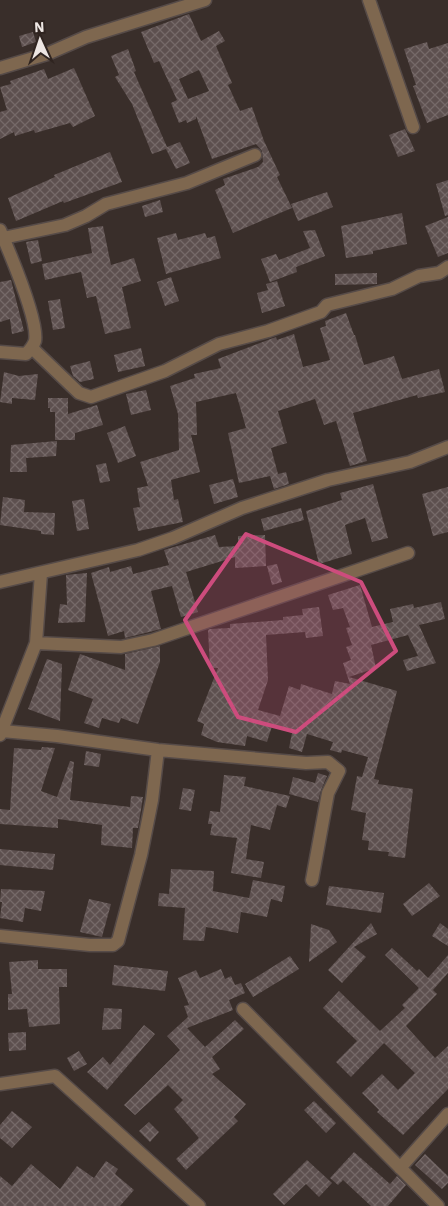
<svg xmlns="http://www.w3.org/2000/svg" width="448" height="1206" viewBox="0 0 448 1206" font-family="'IBM Plex Sans',sans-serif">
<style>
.building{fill:url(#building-cross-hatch);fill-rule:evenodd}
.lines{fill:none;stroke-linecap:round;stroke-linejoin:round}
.street-casing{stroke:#564b48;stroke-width:15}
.street{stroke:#7e674f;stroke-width:12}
.marked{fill:#cd4c7d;fill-opacity:0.2;stroke:#cd4c7d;stroke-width:4;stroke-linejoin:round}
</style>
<defs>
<pattern id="building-cross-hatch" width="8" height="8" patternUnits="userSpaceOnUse" patternTransform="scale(1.25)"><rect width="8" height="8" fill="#5d504f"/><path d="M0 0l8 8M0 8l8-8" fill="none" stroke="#756968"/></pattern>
</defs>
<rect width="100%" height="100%" fill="#392e2a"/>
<!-- building -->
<path class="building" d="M189,14L201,41L219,31L225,41L216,46L232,83L228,85L240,111L252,107L264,141L280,175L277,177L292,208L233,233L215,190L225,185L223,179L258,167L263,162L262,151L256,144L212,159L196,116V119L187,123L186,120L179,123L171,103L177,100L159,61L154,63L141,32ZM199,70L209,91L188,99L179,79Z
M33,32L36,42L22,47L19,36Z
M427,42L429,49L448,43V115L427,123L413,86L416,85L404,49Z
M128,49L136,71L134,72L167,147L180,142L190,163L176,169L166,149L152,154L132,104L115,77L119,75L111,56Z
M74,68L95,116L73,127L70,123L35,133L34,130L15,136L14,132L0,139V112L7,110L0,87L11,84L10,81L44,69L48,79Z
M405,129L415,151L398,157L389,135Z
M110,152L122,182L64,203L63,201L16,221L8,198L55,177L54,175Z
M448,180V215L445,216L436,184Z
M327,192L333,207L298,221L291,204Z
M160,200L163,212L145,217L142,206Z
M402,213L407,244L373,251V254L346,258L341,226Z
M448,217V253L438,257L425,226Z
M103,226L111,265L134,258L141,281L122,287L131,328L105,334L96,296L87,298L81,272L45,280L42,264L92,253L88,228Z
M315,230L325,256L296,267L297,272L270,282L261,259L276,254L279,260L310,248L303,231Z
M176,233L178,240L205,233L207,238L215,236L221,258L166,274L157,238Z
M38,240L42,261L31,264L26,242Z
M377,273V284L335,285V274Z
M171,277L179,301L165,306L157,282Z
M11,280L24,331L12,334L10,319L0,322V282Z
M277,281L285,306L262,313L257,293L268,290L266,284Z
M60,299L65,328L53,330L48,301Z
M346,313L354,335H355L364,365L394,356L402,379L439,369L445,392L418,398L417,395L353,413L367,461L350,466L336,421L324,425L315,399L278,411L287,443L271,448L278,474L286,472L289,484L274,489L270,476L239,483L228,433L246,428L236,393L196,402L197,435H191L200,472L171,480L174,500L178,499L183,522L138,531L133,508L140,507L137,488L148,486L140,462L179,450L178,414L170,386L195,378L194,374L221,368L218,359L276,337L277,340L294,334L303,367L330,360L320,328L326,326L325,321Z
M141,348L145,366L118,372L114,355Z
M90,361L94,379L80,382L73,376L70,366Z
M4,372L19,376L38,374L35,400L12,398V404L0,402Z
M146,390L151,410L131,415L126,394Z
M48,398H68V414L97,405L103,425L75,433V440H55V412H50V408H48Z
M125,426L136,456L118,463L107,433Z
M57,441L56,456L26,458L27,472H10L11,445Z
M106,463L110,481L100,483L96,465Z
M233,479L238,497L214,504L209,485Z
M373,484L388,538L372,542L365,518L345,525L352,554L319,564L306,511L342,500L340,493Z
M448,487V532L433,536L422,494Z
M3,497L25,500L24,512L55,513L54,535L41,534V531L0,525Z
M84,499L89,529L77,531L72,501Z
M301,508L304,520L264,531L261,519Z
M215,535L219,547L238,546V536L265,535L266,566L235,568V557L186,572L198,612L181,617L172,586L151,591L161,629L125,638L124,631L108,636L91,573L109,567L110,572L131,566L133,574L169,565L164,550Z
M277,564L282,582L272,585L267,566Z
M87,573L85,622L58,623L60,604L67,605L66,575Z
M360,585L372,627L393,622L390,609L413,604L414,608L441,602L445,619L419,625L436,663L407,671L403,660L418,656L408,635L371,645L376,668L349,677L397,691L374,779L379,780L378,784L413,789L405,858L388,856L389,852L368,850L369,841L362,840L366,813L351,810L357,776L362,777L368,757L342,750L341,753L330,750L333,742L307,734L302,752L289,748L292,733L272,726L267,742L247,736L245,746L217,742L201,735L204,724L197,721L218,668H210L208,630L210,629L230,628V624L243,623L283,620V617L303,615L302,609L319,607L323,636L306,638L305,632L266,635L268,680L258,710L280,716L289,686L300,690L301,684L332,694L335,681L350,684L343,663L351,660L346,647L352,645L346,628L350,627L343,608L333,610L328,595Z
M160,646V662L138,724L121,718L119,723L102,718L99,728L84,723L93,699L68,690L80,654L125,670V654Z
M47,659L62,664L60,721L28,709Z
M42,747L55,748L41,791L57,797L70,761L74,762L70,800L130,807L131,796L143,797L138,828H133L132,848L101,845L102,825L58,819V828L0,824V809L10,810L14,748L41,750Z
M86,751L101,754L99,767L84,765Z
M318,773L327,776L321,790L318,802L289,794L293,777L315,783Z
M224,775L246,777L244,786L290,796L286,808L277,805L270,830L251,825L246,859L264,862L261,878L231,873L237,838L210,835L212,824H208L210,811L220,812Z
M183,788L195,790L191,811L179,809Z
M0,849L55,854L53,870L0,865Z
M171,869L214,871L213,891L249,898L253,880L285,886L282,902L271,899L267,917L241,912L238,933L206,927L204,941L183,940L185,908L158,906L159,893L169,894Z
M429,883L440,896L412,916L403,904Z
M329,886L384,893L381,913L326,905Z
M1,889L45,891L41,911L25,908L23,922L0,918L2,902H0Z
M89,899L111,904L102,937L80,932Z
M371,923L377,934L354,947L366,957L342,983L328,970Z
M440,923L448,929V946L432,936Z
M311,924L329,930L337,942L309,962Z
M392,948L417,971L419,969L428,978L448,955V973L433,990L437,994L406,1026L435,1058L448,1046V1089L403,1135L377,1112L379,1110L362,1093L382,1074L398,1090L415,1073L384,1043L351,1077L336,1062L357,1041L323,1008L339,991L380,1031L405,1008L402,1005L419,988L385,955Z
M290,956L299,969L253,997L245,984Z
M38,960V969H67V987H59L60,1024L29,1027L27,1009L8,1010V994H12L9,962Z
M114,965L168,971L165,991L112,985Z
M221,969L225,979L231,976L235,985L241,983L245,993L229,1000L233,1010L187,1028L205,1047L235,1020L244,1029L212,1057L220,1069L212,1074L246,1104L234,1117L238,1121L186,1170L176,1159L199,1138L174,1109L183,1100L168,1085L135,1115L124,1105L180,1050L167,1036L188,1017L184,1006L189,1005L178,978L196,970L200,978Z
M104,1008L122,1009L121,1029L102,1030Z
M144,1025L155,1034L107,1090L87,1072L103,1057L110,1065Z
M26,1032V1050L9,1051L8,1033Z
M79,1051L87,1064L74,1071L67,1058Z
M314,1101L336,1123L326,1133L304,1110Z
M12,1111L32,1127L12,1148L0,1138V1125Z
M149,1122L159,1132L150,1142L139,1131Z
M354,1152L390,1184L397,1176L406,1185L388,1206H371L343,1180L338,1185L330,1178Z
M425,1154L448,1176V1183L442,1189L415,1165Z
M307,1160L332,1183L319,1197L306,1184L284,1205L273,1194Z
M106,1161L118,1169L115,1174L134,1190L120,1206H0V1176L12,1186L31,1164L60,1189L77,1166L94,1178Z"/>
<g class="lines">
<defs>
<path id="street" d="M369,0L413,127
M0,68L47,54L86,37L205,0
M0,230C9,251 39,321 35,341C33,347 30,350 26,354L0,352
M3,238L65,225L86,216L106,204L187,183L255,155
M32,348L79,393L91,397L165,371L219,344L268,331L321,312L327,305L392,289L419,276L439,273L448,267
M0,582L138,550L173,538L242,508L328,480L410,462L448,447
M36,643L121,647L153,640L408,553
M2,731L57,736L158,750L306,763L328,762L339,771L328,793L312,880
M0,735L36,643L41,573
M0,936L90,945H113L118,941L141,855L152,800L158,750
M243,1009L438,1206
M0,1084L55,1076L199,1206
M400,1168L448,1114"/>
</defs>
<!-- street casing -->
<use href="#street" class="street-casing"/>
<!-- street -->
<use href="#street" class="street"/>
</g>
<!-- marked area -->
<path class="marked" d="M246,534L361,582L396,651L296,732L238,717L185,620Z"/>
<!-- north arrow -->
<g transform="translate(40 40) rotate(357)" stroke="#2f2420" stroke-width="4" paint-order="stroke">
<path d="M0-4L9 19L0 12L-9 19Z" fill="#ede6e3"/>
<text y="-8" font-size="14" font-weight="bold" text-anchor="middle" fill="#ede6e3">N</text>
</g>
</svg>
